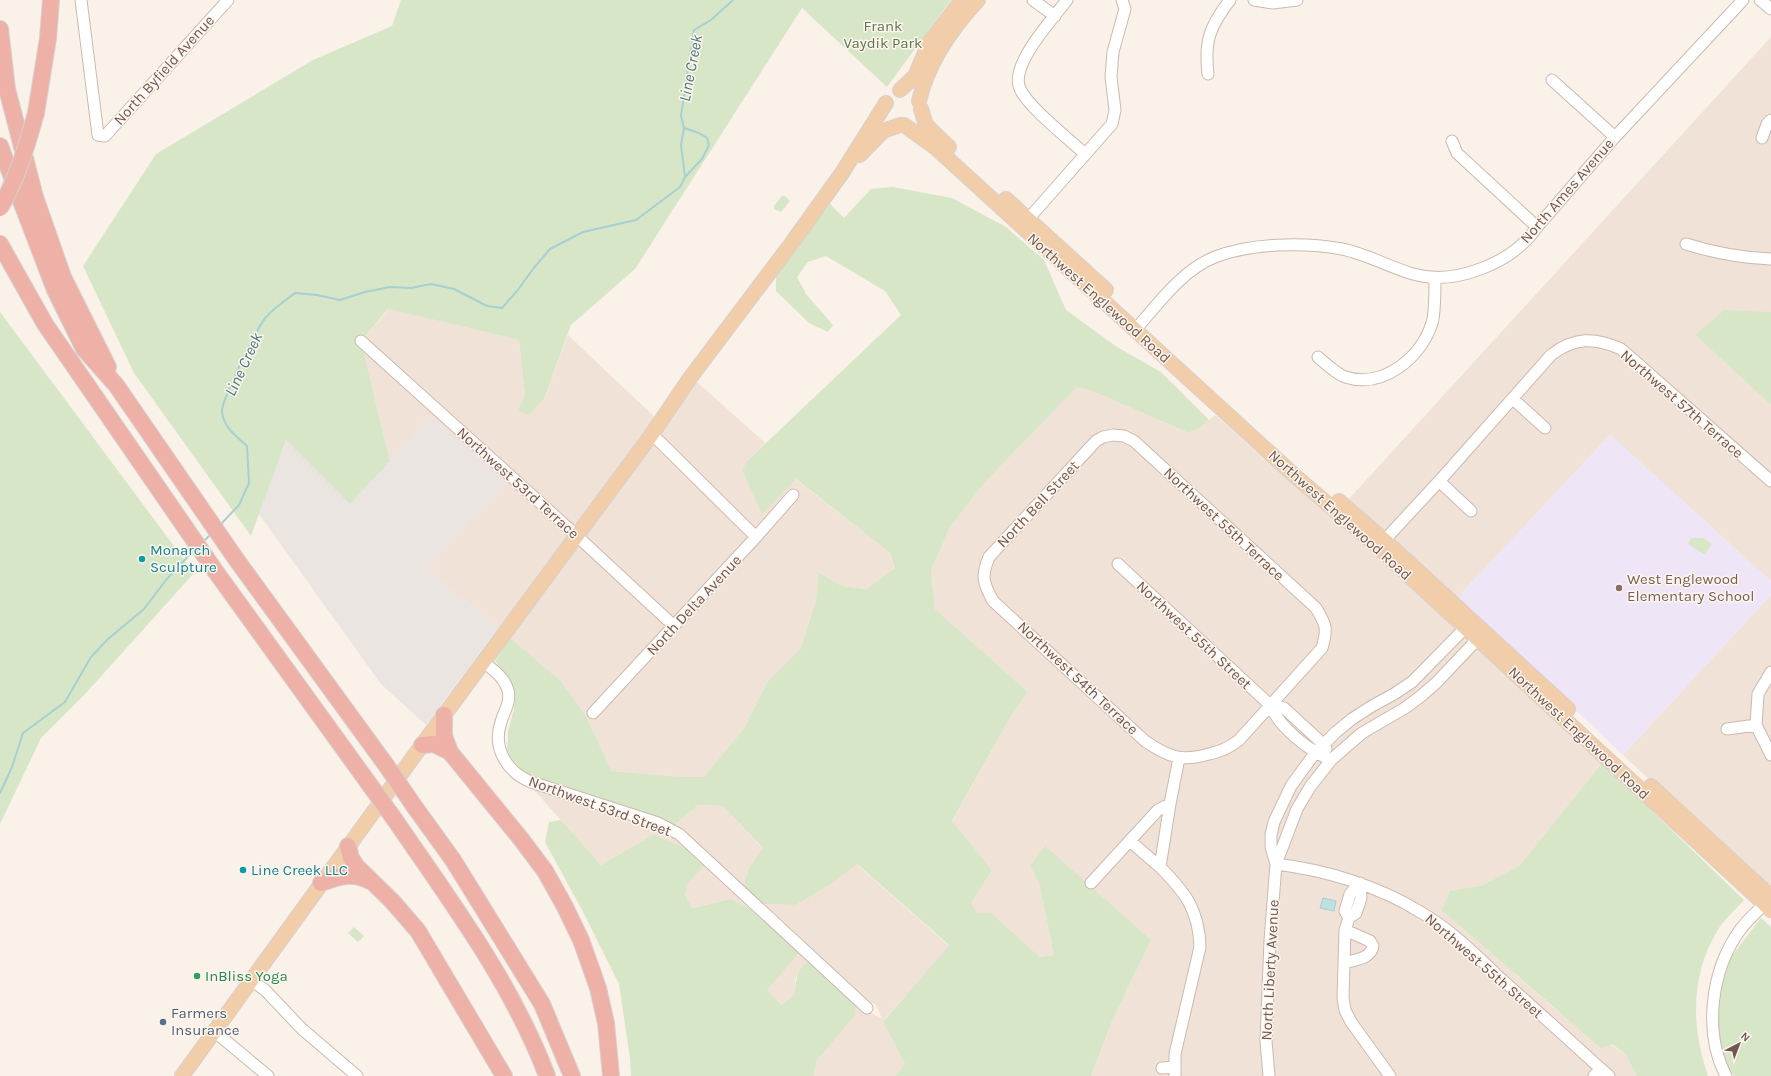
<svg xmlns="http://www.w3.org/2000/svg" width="1771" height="1076" viewBox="0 0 1771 1076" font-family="Karla,sans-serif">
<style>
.residential{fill:#f1e2d8}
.industrial{fill:#ebe5e1}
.education{fill:#eee5f6}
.green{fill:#d8e6c8}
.water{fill:#bfe0e1;stroke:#a6d0d2}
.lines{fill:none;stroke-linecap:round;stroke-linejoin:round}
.stream{stroke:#a6d0d2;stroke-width:2}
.minor-casing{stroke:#cbb9af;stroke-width:13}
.major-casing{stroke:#d7d0ce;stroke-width:16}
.highway-casing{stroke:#d7d0ce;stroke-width:18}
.minor{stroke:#fff;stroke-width:11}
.major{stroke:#f1cea9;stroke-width:14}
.highway{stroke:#edb1a7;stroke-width:16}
.highway-bridge-casing{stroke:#d7d0ce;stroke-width:18;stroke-linecap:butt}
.highway-bridge{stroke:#edb1a7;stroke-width:16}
.culture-dot{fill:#0f9aa8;stroke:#fdf6ee;stroke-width:1.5}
.education-dot{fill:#8d6e63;stroke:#fdf6ee;stroke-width:1.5}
.leisure-dot{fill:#2e9e5b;stroke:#fdf6ee;stroke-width:1.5}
.service-dot{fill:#5c6f8a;stroke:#fdf6ee;stroke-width:1.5}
.labels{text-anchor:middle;stroke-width:3;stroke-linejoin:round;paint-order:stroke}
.park-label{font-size:15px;fill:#5b7649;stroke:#fdf6ee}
.street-label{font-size:15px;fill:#71574f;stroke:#fdf6ee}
.culture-label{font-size:15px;fill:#0d838f;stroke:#fdf6ee;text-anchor:start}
.education-label{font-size:15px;fill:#785e54;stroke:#fdf6ee;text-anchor:start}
.leisure-label{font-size:15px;fill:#27864d;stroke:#fdf6ee;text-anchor:start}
.service-label{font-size:15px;fill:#4e5e75;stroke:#fdf6ee;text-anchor:start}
.water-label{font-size:16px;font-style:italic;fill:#48787b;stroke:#fdf6ee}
</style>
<rect width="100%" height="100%" fill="#faf1e8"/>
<!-- residential -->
<path class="residential" d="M1771,37V312H1763L1695,335L1771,405V581L1610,435L1457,598L1347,501Z
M389,309L519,340L525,396L518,411L544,399L568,335L664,426L696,381L765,443L747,461L762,513L795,479L890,553L895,568L866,589L842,586L818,572L817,597L801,648L767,682L744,728L704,777H683L612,771L585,714L561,681L427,569L430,415L390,461L361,341Z
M1077,387L1092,391L1189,433L1201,427L1215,415L1270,464L1360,537L1602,763L1520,865L1483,885L1450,891L1441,910L1555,1009L1625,1054L1637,1076H1091L1113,1019L1151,940L1030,866L1039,883L1054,955L1040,957L991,913H978L971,903L992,870L952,822L1011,716L1028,692L935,609L931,571L950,527L986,481Z
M1771,595V891L1623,755Z
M533,789L666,831L692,851L654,834L601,865Z
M698,805L723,806L763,849L749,868L743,887L675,825Z
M706,864L748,907L731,899L692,908L685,894L689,882Z
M856,864L949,946L883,1021L905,1064L895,1076H814L817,1060L855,1004L882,1019L876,1005L865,999L764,904L796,905L831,884Z
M800,952L808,962L805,964L795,979V994L781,1005L766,991Z"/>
<!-- industrial -->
<path class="industrial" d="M430,415L508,481L427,569L498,628L426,725L381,684L259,514L286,439L350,503Z"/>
<!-- education -->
<path class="education" d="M1610,435L1771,581V595L1623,755L1457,598Z"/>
<!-- green -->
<path class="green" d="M401,0H951L887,87L802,8L635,269L571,325L544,399L529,415L518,411L525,396L519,340L388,309L361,341L390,461L350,504L286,440L251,536L134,373L83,266L156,154L313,60L392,26Z
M893,187L952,198L1006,227L1044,260L1066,310L1117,347L1161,372L1209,420L1201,427L1189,433L1092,391L1077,387L986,481L950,527L931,571L935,609L1028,692L1011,716L952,821L992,870L971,903L978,913H991L1040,957L1054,955L1039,883L1030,866L1045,846L1151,940L1113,1019L1091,1076H895L905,1064L883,1022L949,945L857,864L831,884L796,905L764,904L743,887L749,868L763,848L723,806L698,805L675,825L529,777L507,755L508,732L514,709L515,693L505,673L495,661L510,638L561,681L585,714L612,771L683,777H704L744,728L767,682L801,648L817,597L818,572L842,586L866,589L895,568L890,553L796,479L762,514L742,470L747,461L901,315L885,291L826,256L808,262L797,277L806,294L833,325L828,332L809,323L776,291V273L830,204L844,218L871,189Z
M782,196H785L790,201L781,212L774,209V206Z
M1724,310L1771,312V405L1695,335Z
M0,312L194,573L86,693L41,738L0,824Z
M1691,538H1703L1712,544L1705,555L1688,544Z
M1602,763L1744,900C1736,909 1726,918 1719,928C1690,974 1691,1026 1708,1076H1637L1625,1054L1612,1044L1601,1048L1441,910L1450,891L1483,885L1520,865Z
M561,820L601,865L654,834L692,851L706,864L689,882L685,894L692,908L731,899L748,907L800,952L767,990L781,1005L795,994C795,983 797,968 808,962L855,1004L856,1014L817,1060L814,1076H631L630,1058L619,984L582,910L545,842L549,822Z
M1761,918L1771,927V1076H1734L1727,1063L1718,1038V996L1731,957Z
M354,927L364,936L358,942L348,933Z"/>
<!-- water -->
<path class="water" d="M1323,898L1336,901L1334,911L1320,908Z"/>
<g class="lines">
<!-- stream -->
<path class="stream" d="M684,128L699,133L707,138L709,145L702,159L685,177
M220,525L239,505L249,483L247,446C236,436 224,428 222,412C221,401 257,328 266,317C274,308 285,301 295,293L317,295L340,300L365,292L390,287L411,288L431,284L454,289L487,306L502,308L517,291L533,269L550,249L583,232L636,220L680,187L685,177L681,145L684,128L681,116L694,30L711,20L733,0
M203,542L211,534
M0,793L12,767L23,733L65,702L91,657L108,639L144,609L166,580L194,550"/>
<defs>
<path id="minor" d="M81,0L98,135L105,136L228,0
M1033,0L1055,16
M1067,0C1053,19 1009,65 1020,89C1029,108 1069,139 1085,154
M1254,0L1273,3L1297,0
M1760,0L1771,9
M1208,74C1204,41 1210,26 1230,0
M1552,80L1615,137
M1762,138L1767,124L1771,120
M1452,141L1457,153L1537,227
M1023,225L1112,124L1115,110L1111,77L1113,52L1125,9L1122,0
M1686,244C1715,253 1741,258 1771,259
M1135,330C1158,304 1182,270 1215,257C1251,243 1304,242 1342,249C1367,254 1389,267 1413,274C1455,286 1513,263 1537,227L1615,137L1743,0
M361,341L577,536L674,626
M1318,357C1326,364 1335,373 1345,377C1383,389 1421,358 1432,323C1435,315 1435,288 1435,277
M1513,399L1545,428
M652,434L756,537
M1113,435L1124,436L1134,441L1316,608C1326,625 1328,628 1322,648L1239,740C1229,748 1221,751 1209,754C1182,762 1168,757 1145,741L993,601C983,583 981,576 989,557L1096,441L1103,437Z
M1439,481L1471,511
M1380,545L1442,478L1551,355C1574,337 1595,337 1621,349L1771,481
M1118,564L1270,705C1280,728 1308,750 1331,760
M484,662C493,670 504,677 508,690C511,703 504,711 501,722C492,748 507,772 531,782L658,823L679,834L867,1008
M1771,672L1758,694L1756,725L1771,755
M1270,705L1284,708L1323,744L1326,749
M593,713L756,537L793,495
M1727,729L1756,725
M1130,841L1160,867
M1276,864C1326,870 1379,886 1422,913C1451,930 1475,954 1499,977C1533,1007 1567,1038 1601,1069L1594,1076
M1276,864L1271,847V835L1274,822L1291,786L1315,753L1336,732L1352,719L1372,706L1394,694L1412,682L1471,622
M1091,883L1158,810L1170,804
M1360,883L1361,898L1356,913L1349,918L1345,930L1343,998L1345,1010L1351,1022L1390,1076
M1349,918L1345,911L1350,894L1360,883
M1344,963C1354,960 1371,959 1373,946L1370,941L1345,930
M251,980L265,990L302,1029L357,1076
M214,1031L268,1076
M1162,1068L1175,1067
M1601,1069L1609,1076
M1175,1076V1054L1200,947C1199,910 1185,892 1160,867L1170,804L1179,758
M1269,1076L1266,1041L1270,941L1276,864L1297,809L1310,787L1331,760L1362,733L1405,708L1421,696L1436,683L1472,645L1481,632
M1726,1076C1703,1032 1711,970 1740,930C1748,919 1760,909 1769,899"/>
<path id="major" d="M900,90L915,76L929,43L962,0
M919,101C928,62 951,29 978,0
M921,109L926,125L949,147
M904,125L936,148L1295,476L1378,547L1771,910
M860,155L883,131L900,125
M1006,199L1106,290
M1339,501L1384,540L1568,709
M1651,786L1771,897
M182,1076L422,745L652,434L690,378L791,244L842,173L886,103"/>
<path id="highway" d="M0,29L7,89L35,197L63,277L108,367
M36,113L48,38L51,0
M0,146L55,290L84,349L116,385L236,559L386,765
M0,244L45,324L216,572L367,781
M444,715V736L450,752
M422,745L434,744L450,752L521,839L545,871L564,905L581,940L598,988L606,1023L611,1076
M414,806L453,860L542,1004L572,1076
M395,820C451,902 512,983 547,1076
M348,846L351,858L357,867L392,901L418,931L504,1076
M321,883C339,876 352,872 370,881"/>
</defs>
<!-- minor casing -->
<use href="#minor" class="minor-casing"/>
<!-- major casing -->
<use href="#major" class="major-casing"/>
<!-- highway casing -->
<use href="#highway" class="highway-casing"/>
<!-- minor -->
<use href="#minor" class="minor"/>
<!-- major -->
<use href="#major" class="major"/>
<!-- highway -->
<use href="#highway" class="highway"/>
<defs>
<path id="highway-bridge" d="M0,208C17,179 27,145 36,113
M386,765L414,806
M367,781L395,820"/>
</defs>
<!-- highway-bridge casing -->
<use href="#highway-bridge" class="highway-bridge-casing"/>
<!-- highway-bridge -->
<use href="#highway-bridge" class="highway-bridge"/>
</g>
<!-- markers -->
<g class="culture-dot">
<circle cx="142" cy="559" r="4"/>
<circle cx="243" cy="870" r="4"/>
</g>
<circle class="education-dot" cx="1619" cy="588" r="4"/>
<circle class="leisure-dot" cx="197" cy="976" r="4"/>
<circle class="service-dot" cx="163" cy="1022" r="4"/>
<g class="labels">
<!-- park labels -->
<g class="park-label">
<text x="883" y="31">Frank<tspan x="883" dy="17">Vaydik Park</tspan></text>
</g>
<!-- street labels -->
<g class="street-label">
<text transform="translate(164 70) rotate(-48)" y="5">North Byfield Avenue</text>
<text transform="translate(1567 191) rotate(-49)" y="5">North Ames Avenue</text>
<text transform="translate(1099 298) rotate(42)" y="5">Northwest Englewood Road</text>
<text transform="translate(1682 404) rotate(41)" y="5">Northwest 57th Terrace</text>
<text transform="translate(518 483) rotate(42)" y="5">Northwest 53rd Terrace</text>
<text transform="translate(1038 504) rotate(-47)" y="5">North Bell Street</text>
<text transform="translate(1340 515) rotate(42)" y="5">Northwest Englewood Road</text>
<text transform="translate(1224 524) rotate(43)" y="5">Northwest 55th Terrace</text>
<text transform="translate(694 605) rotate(-47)" y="5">North Delta Avenue</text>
<text transform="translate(1194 635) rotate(43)" y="5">Northwest 55th Street</text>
<text transform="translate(1078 678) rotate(43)" y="5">Northwest 54th Terrace</text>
<text transform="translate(1579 733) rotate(43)" y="5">Northwest Englewood Road</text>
<text transform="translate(600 806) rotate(20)" y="5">Northwest 53rd Street</text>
<text transform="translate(1484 966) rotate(41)" y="5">Northwest 55th Street</text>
<text transform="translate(1270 970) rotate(-87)" y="5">North Liberty Avenue</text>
</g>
<!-- culture labels -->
<g class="culture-label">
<text x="150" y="555">Monarch<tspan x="150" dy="17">Sculpture</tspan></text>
<text x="251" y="875">Line Creek LLC</text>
</g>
<!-- education labels -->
<g class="education-label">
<text x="1627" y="584">West Englewood<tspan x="1627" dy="17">Elementary School</tspan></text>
</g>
<!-- leisure labels -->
<g class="leisure-label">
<text x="205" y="981">InBliss Yoga</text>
</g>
<!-- service labels -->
<g class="service-label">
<text x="171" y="1018">Farmers<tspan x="171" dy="17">Insurance</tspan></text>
</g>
<!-- water labels -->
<g class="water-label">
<text transform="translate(690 68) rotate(-79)" y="6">Line Creek</text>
<text transform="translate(243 364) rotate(-65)" y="6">Line Creek</text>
</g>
</g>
<!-- north arrow -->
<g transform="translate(1739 1044) rotate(42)" stroke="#fdf6ee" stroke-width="3" paint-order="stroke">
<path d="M0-3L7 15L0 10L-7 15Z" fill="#71574f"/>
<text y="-6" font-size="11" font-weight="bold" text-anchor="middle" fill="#71574f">N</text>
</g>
</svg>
